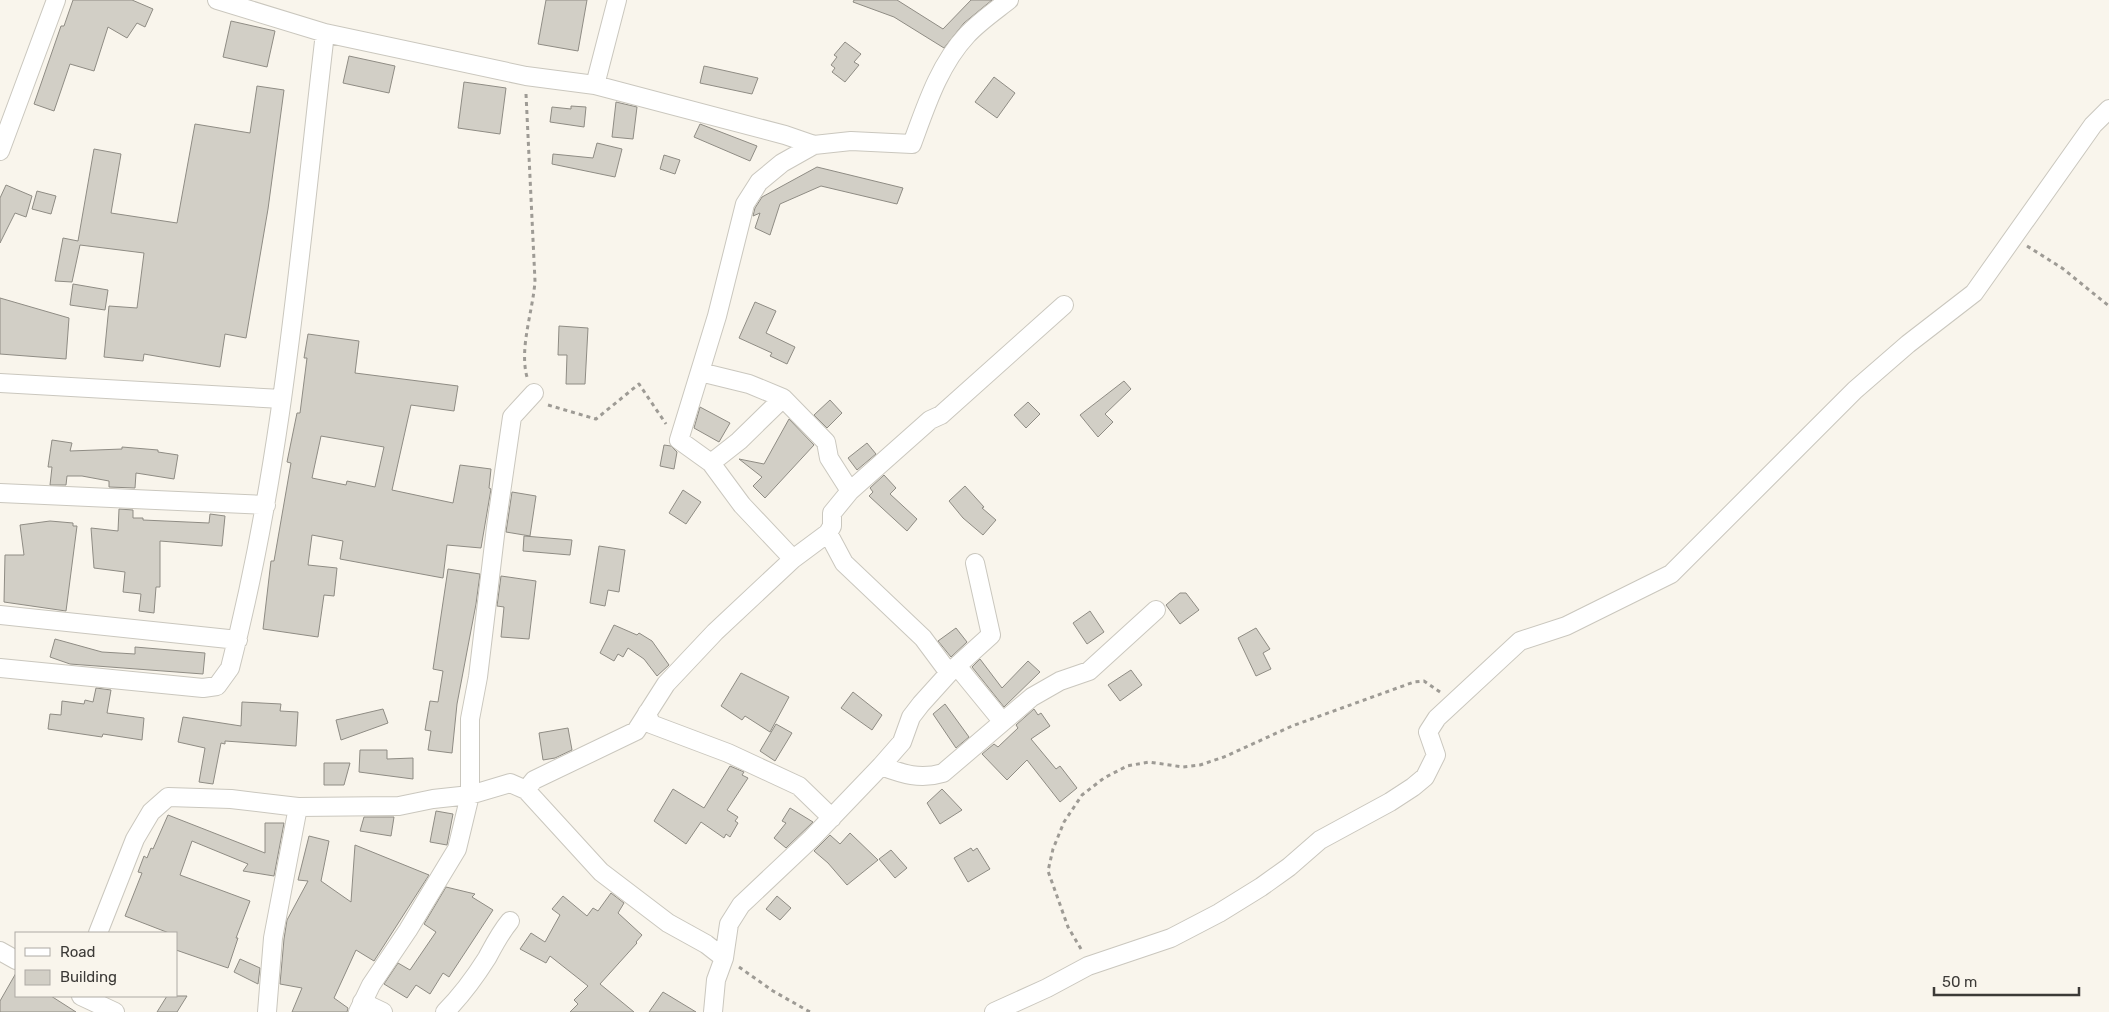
<svg xmlns="http://www.w3.org/2000/svg" width="2109" height="1012" viewBox="0 0 2109 1012" font-family="Rubik,sans-serif">
<style>
.building{fill:#d2cfc6;stroke:#8f8c84;fill-rule:evenodd}
.lines{fill:none;stroke-linecap:round;stroke-linejoin:round}
.street-casing{stroke:#cac7be;stroke-width:20}
.path{stroke:#9e9b95;stroke-width:3;stroke-dasharray:4 4;stroke-linecap:butt}
.street{stroke:#fff;stroke-width:18}
</style>
<rect width="100%" height="100%" fill="#f9f5ec"/>
<!-- building -->
<path class="building" d="M73,0H132L153,9L145,27L137,23L127,38L108,27L94,71L70,64L54,111L34,104L61,26H64Z
M546,0H587L578,51L538,44Z
M854,0H897L943,29L971,0H992L964,23L944,48L894,17L853,2Z
M231,21L275,31L267,67L223,57Z
M845,42L861,54L854,62L859,65L845,82L832,72L835,68L831,65L837,57L834,55Z
M349,56L395,66L389,93L343,83Z
M704,66L758,78L752,94L700,83Z
M994,77L1015,93L997,118L975,102Z
M464,82L506,88L500,134L458,128Z
M257,86L284,90L268,209L246,338L225,334L220,367L144,354L143,361L104,357L109,306L137,308L144,253L80,245L72,282L55,281L63,238L78,241L94,149L121,154L111,213L177,223L195,124L250,133Z
M616,102L637,107L633,139L612,137Z
M571,106L586,107L584,127L550,122L552,107L571,109Z
M700,124L757,146L750,161L694,137Z
M597,143L622,149L615,177L552,164L553,154L593,158Z
M664,155L680,160L675,174L660,169Z
M817,167L903,188L897,204L821,186L780,204L770,235L755,228L760,213L753,216L755,208L762,197Z
M6,185L32,196L26,217L15,213L0,243V198Z
M37,191L56,196L51,214L32,209Z
M73,284L108,290L105,310L70,305Z
M0,298L69,318L66,359L0,354Z
M755,302L776,311L766,333L795,347L787,364L770,356L772,353L739,338Z
M559,326L588,328L585,384H566L567,355H558Z
M308,334L359,341L355,373L458,386L454,411L411,405L392,490L453,503L460,465L491,469L489,488L491,489L481,548L447,545L443,578L340,559L343,541L312,535L308,565L337,568L334,596L324,595L318,637L263,629L271,561H274L291,463L287,462L297,413H300L307,358H304ZM321,436L384,447L375,487L347,481L346,485L312,478Z
M1124,381L1131,389L1105,414L1113,422L1098,437L1080,415Z
M830,400L842,413L827,428L814,415Z
M1028,402L1040,414L1026,428L1014,415Z
M700,407L730,423L719,442L694,428Z
M789,419L814,445L765,498L753,486L762,477L739,459L764,464Z
M52,440L72,443L70,451L122,449V447L158,450V452L178,455L174,479L136,473L135,488L109,487V481L82,476H67L66,485H50L52,467H48Z
M867,443L876,454L857,470L848,458Z
M664,445L671,446L677,452L674,469L660,466Z
M884,475L896,488L890,494L917,519L907,531L869,496L873,492L870,488Z
M965,486L984,507L982,508L996,520L983,535L963,518L949,501Z
M683,490L701,502L686,524L669,513Z
M512,492L536,496L530,536L506,532Z
M119,509L133,510V518H143V520L209,523L210,514L225,516L222,546L160,541V587H156L154,613L139,611L141,594L123,592L125,572L94,568L91,528L118,531Z
M50,521L73,523V526H77L66,611L4,602L5,555H24L20,525Z
M524,536L572,540L570,555L523,551Z
M599,546L625,550L619,592L608,590L605,606L590,603Z
M448,569L480,574L476,604L457,704L452,753L428,750L431,731L425,730L430,701L438,702L443,671L433,669Z
M501,576L536,581L529,639L501,637L504,607L497,606Z
M1180,593H1186L1199,610L1180,624L1166,605Z
M1090,611L1104,632L1087,644L1073,623Z
M614,625L637,635L639,633L652,641L669,665L657,676L644,659L628,648L623,657L618,654L614,661L600,653Z
M956,628L967,642L951,657L938,641Z
M1256,628L1270,649L1263,653L1271,669L1256,676L1238,638Z
M55,639L102,652L135,654V647L205,653L203,674L70,664L50,657Z
M980,659L1002,688L1028,661L1040,672L1004,707L972,667Z
M1131,670L1142,685L1120,701L1108,685Z
M741,673L789,697L770,732L745,716L742,720L721,706Z
M96,688L111,690L107,713L144,718L142,740L103,734L102,737L48,729L50,714L61,715L62,701L84,704L85,700L93,702Z
M853,692L882,715L872,730L841,708Z
M242,702L281,704L280,711L298,712L296,746L225,741V744L221,743L213,784L199,782L205,748L178,742L183,717L241,726Z
M945,704L969,737L956,748L933,714Z
M383,709L388,723L341,740L336,720Z
M1034,709L1038,715L1041,713L1050,726L1031,739L1056,769L1060,766L1077,788L1060,802L1027,760L1007,780L982,754L994,744L998,747L1018,728L1016,725Z
M776,724L792,733L775,761L760,751Z
M568,728L572,750L555,758L543,760L539,733Z
M360,750H387V759L413,758V779L359,772Z
M324,763H350L344,785H324Z
M730,766L744,772L742,775L748,778L727,810L738,817L735,821L738,823L730,837L726,834L724,838L701,822L686,844L654,821L673,789L704,808Z
M942,789L962,810L940,824L927,803Z
M790,808L813,822L786,848L774,838L786,823L782,821Z
M436,811L453,814L447,845L430,842Z
M168,815L265,853V823H284L274,876L243,871L248,864L192,841L180,875L250,901L236,938H238L228,968L176,950V933H169L125,916L142,873L138,872L144,856L147,858L151,848L153,849Z
M364,817H394L391,836L360,831Z
M850,833L878,860L847,885L828,863L814,851L830,835L840,844Z
M309,836L329,841L321,881L351,902L355,845L429,875L374,961L356,950L334,998L348,1008L347,1012H292L302,988L280,984L284,939L287,920L308,881L298,880Z
M971,848L973,851L977,848L990,869L968,882L954,858Z
M891,850L907,868L895,878L879,859Z
M446,887L475,894L472,897L493,910L449,977L443,973L430,994L416,985L407,998L384,984L398,963L410,970L436,932L424,924Z
M611,893L624,903L618,913L642,935L636,942L637,943L600,984L634,1012H570L578,1004L574,1000L588,986L550,956L546,963L520,949L531,933L545,942L560,915L552,909L563,896L587,916L593,908L598,911Z
M777,896L791,908L780,920L766,909Z
M240,959L260,968L258,984L234,972Z
M16,973V996H51L76,1012H0V1001Z
M663,992L696,1012H649Z
M167,996H187L177,1012H157Z"/>
<g class="lines">
<defs>
<path id="street" d="M217,0L325,33L526,76L595,85L785,135L814,145L851,141L912,144C926,106 939,65 967,35C979,22 995,11 1009,0
M595,85L617,0
M814,145L782,163L759,182L745,204L717,316L679,440L711,463L739,441L783,398L826,442L829,458L850,491L930,420L941,415L1064,305
M0,151L56,0
M700,372L749,384L783,398
M0,383L282,399
M711,463L742,505L793,559
M0,493L266,505
M828,533L844,563L923,638L949,673
M0,615L238,640
M957,666L1002,721
M0,668L203,688L217,686L230,668C284,460 300,245 325,33
M647,713L651,724L728,753L799,786L832,818
M881,766L902,742L911,717L921,704L949,673L991,635L975,563
M526,790L534,780L636,731L666,684L715,632L793,559L828,533L832,526V513L850,491
M98,933L135,839L151,812L168,797L231,799L298,807L399,806L433,799L470,795L510,783L526,790L601,872L668,923L706,944L724,958
M0,951L16,960
M81,996L115,1012
M362,1002L383,1012
M267,1012L273,938L298,807
M358,1012L371,985L408,930L457,849L470,795V719L478,677L496,527L512,417L534,393
M445,1012C461,996 475,977 487,958C494,945 500,933 510,921
M713,1012L716,980L724,958L729,924L741,905L812,838L881,766C903,774 920,780 943,773L1032,697L1060,681L1089,671L1156,610
M994,1012L1047,988L1088,966L1171,938L1219,913L1261,887L1289,867L1320,840L1390,802L1413,787L1425,777L1436,755L1428,732L1437,718L1520,641L1566,626L1671,574L1855,390L1908,344L1974,293L2093,125L2109,109"/>
</defs>
<!-- street casing -->
<use href="#street" class="street-casing"/>
<!-- path -->
<path class="path" d="M526,94L535,281C533,311 519,348 527,377
M2027,246L2062,268L2109,306
M548,405L596,419L639,384L666,424
M1081,949L1068,927L1048,871L1053,849L1064,822L1082,795L1104,778L1127,766L1149,762L1183,767L1200,765L1224,757L1292,726L1414,682L1424,681L1440,692
M739,967L773,991L810,1012"/>
<!-- street -->
<use href="#street" class="street"/>
</g>
<!-- legend -->
<rect x="15" y="932" width="162" height="65" fill="#f9f5ec" stroke="#adaaa4"/>
<rect x="25" y="948" width="25" height="8" fill="#ffffff" stroke="#adaaa4"/>
<text x="60" y="957" font-size="15" fill="#3c3a37">Road</text>
<rect x="25" y="970" width="25" height="15" fill="#d2cfc6" stroke="#adaaa4"/>
<text x="60" y="982" font-size="15" fill="#3c3a37">Building</text>
<!-- scale -->
<path d="M1934 987v8h145v-8" fill="none" stroke="#3c3a37" stroke-width="2.5"/>
<text x="1942" y="987" font-size="15" fill="#3c3a37" stroke="#f9f5ec" stroke-width="4" paint-order="stroke">50 m</text>
</svg>
